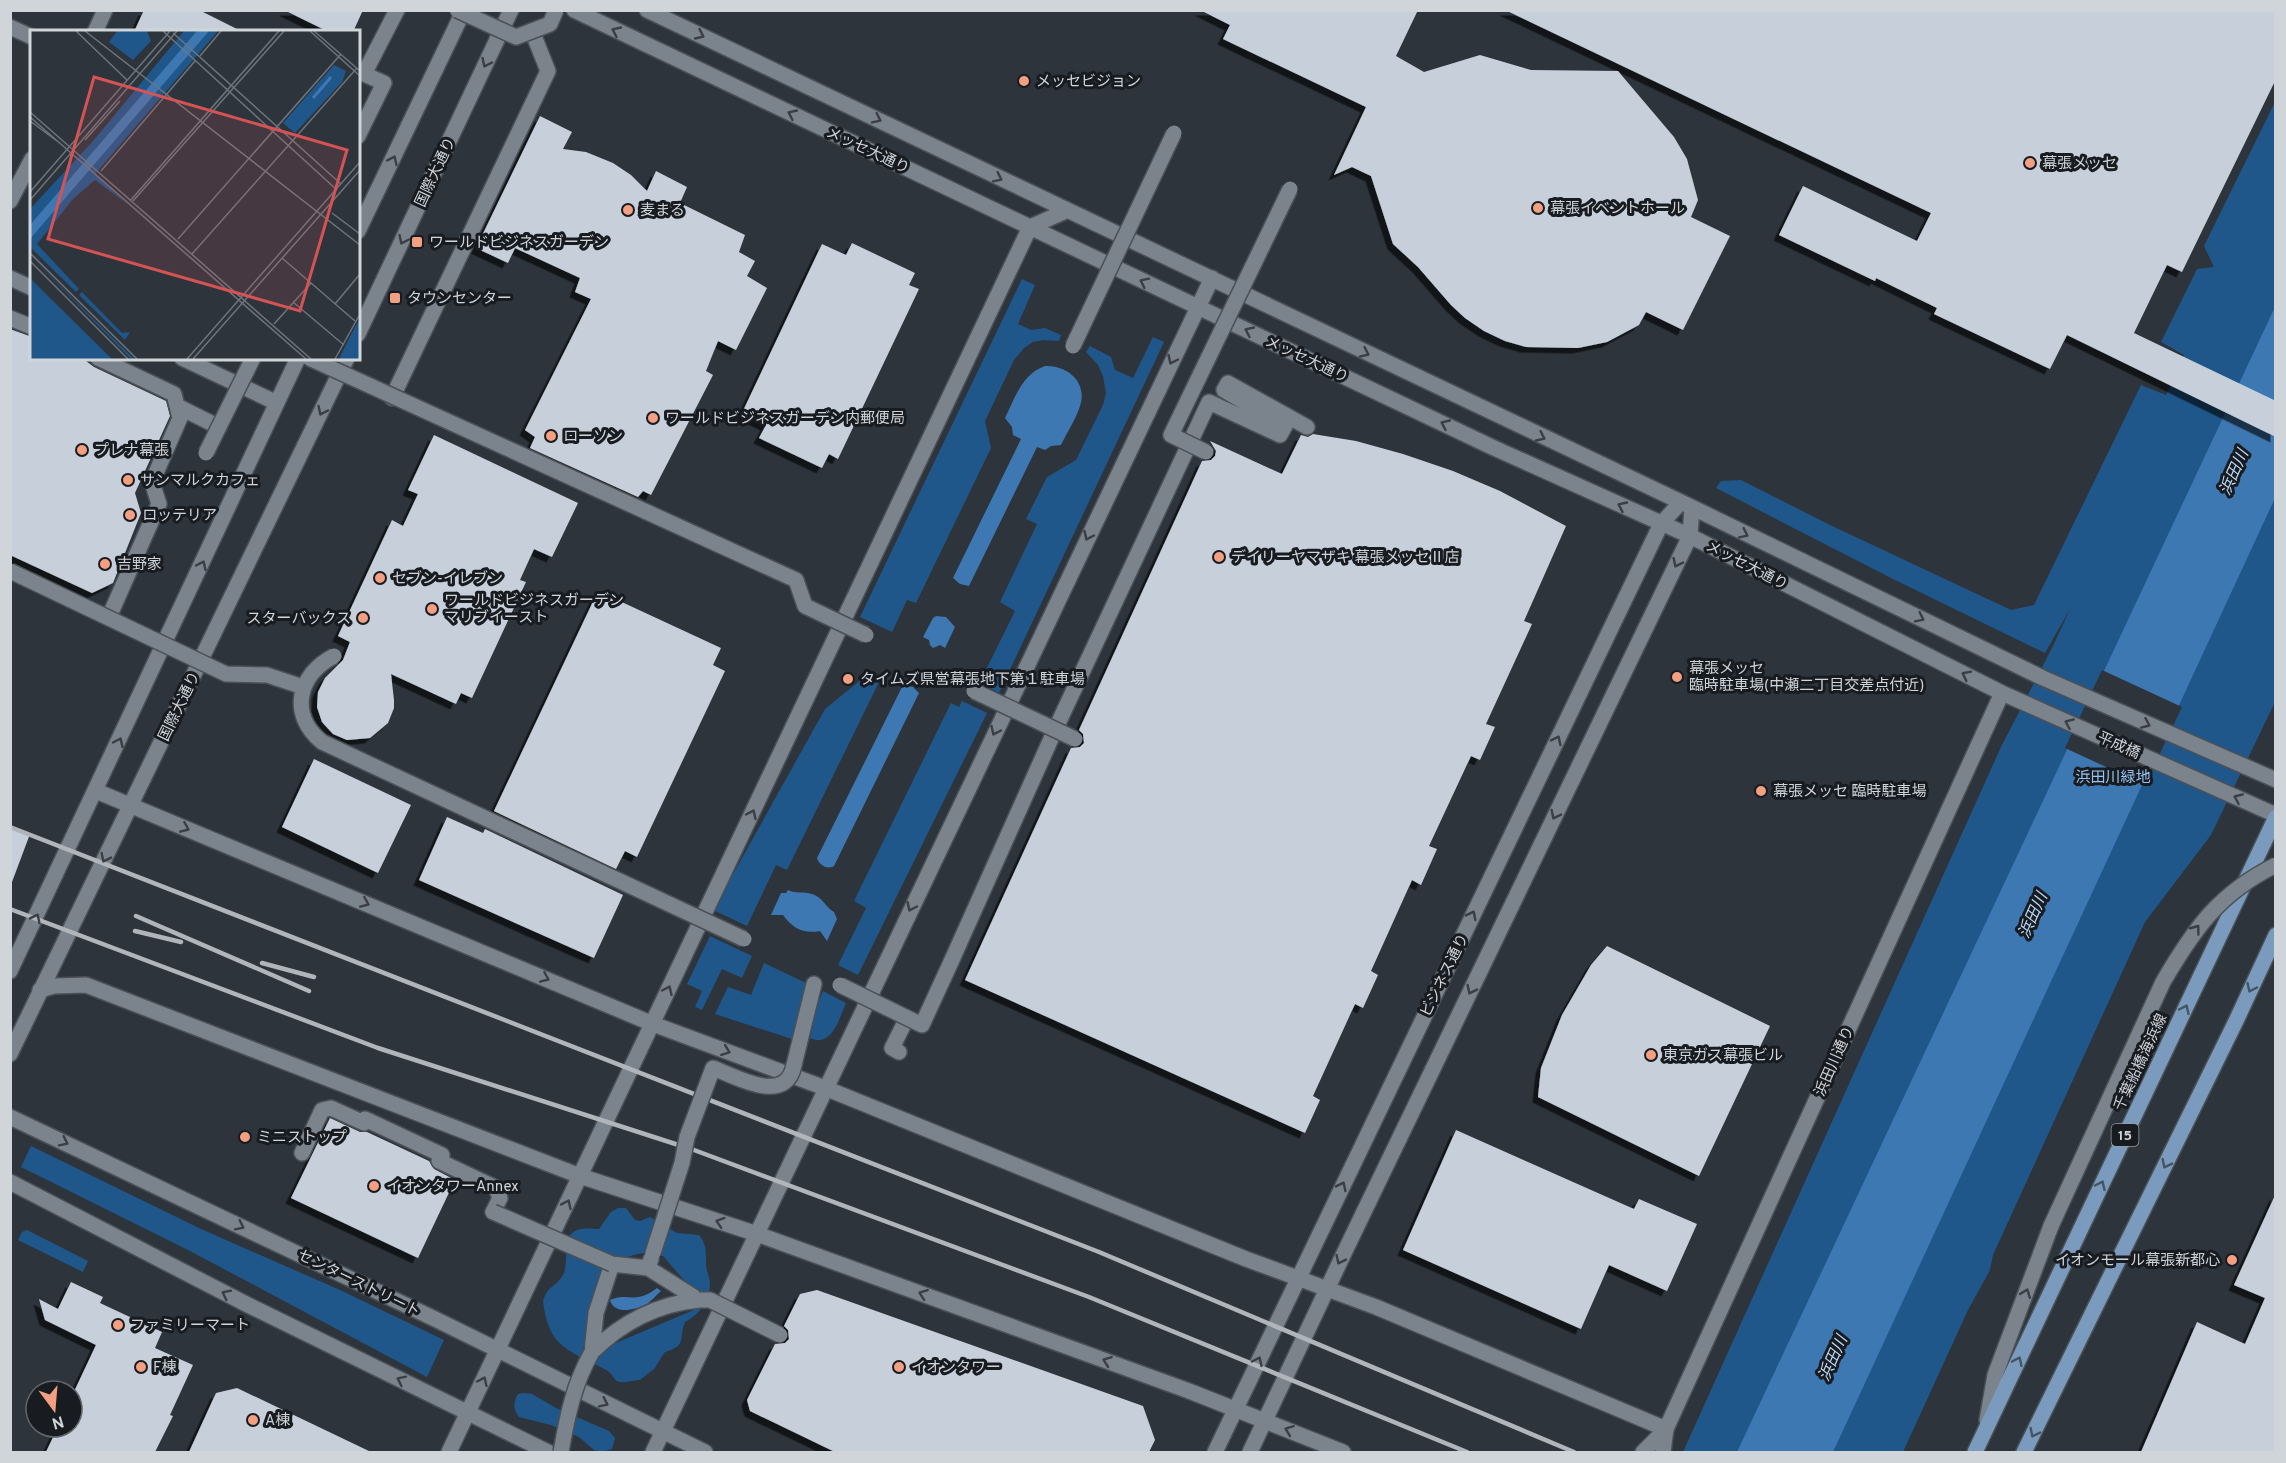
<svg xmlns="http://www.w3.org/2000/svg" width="2286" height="1463" viewBox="0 0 2286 1463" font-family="Overpass,'Noto Sans JP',sans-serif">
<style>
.green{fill:#20578a;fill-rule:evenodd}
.water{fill:#3e78b2}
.pier{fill:#2d343c}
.building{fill:#c7d0da;filter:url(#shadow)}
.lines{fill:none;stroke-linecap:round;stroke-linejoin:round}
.street-casing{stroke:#495056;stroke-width:18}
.secondary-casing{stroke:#495056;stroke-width:18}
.primary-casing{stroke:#495056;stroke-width:18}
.street{stroke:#7b838c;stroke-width:15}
.secondary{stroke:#7b838c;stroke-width:15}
.primary{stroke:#7a9bbd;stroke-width:15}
.rail{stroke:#afb5ba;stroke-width:4.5}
.street-bridge-casing{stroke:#495056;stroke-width:18;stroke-linecap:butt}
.secondary-bridge-casing{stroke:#495056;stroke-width:18;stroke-linecap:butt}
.street-bridge{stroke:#7b838c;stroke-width:15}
.secondary-bridge{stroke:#7b838c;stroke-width:15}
.oneway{stroke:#3b3f45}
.oneway2{stroke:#456}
.poi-dot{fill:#f39f82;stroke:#181b1f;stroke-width:2}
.labels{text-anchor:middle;stroke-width:6;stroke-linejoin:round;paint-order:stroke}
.shield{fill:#181b1f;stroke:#999da2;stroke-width:1.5}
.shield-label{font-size:14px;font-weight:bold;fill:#d0d5da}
.poi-label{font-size:15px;fill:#d0d5da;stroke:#181b1f;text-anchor:start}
.street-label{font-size:15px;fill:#d0d5da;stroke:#181b1f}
.park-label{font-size:15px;fill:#96c3f3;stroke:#181b1f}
.water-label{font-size:16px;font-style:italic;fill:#bad9f9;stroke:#181b1f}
.inset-river{fill:none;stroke:#3e78b2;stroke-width:3}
.inset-road{fill:none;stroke:#6e747b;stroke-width:1.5}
.view{fill:#d45354;fill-opacity:0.15;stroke:#d45354;stroke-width:3}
.inset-edge{fill:none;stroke:#d0d5da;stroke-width:3}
</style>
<defs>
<filter id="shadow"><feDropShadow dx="-5.5" dy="5.5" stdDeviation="0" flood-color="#0009"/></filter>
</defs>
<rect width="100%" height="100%" fill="#2d343c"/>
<!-- green -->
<path class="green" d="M2275,102V702L2211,835L2145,922L1993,1255L1990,1270L1968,1310L1903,1452H1683L2001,747L2053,646L2070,609L2045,653L1893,579L1716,488L1721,481L1741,480L1830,525L2011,610L2034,605L2141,385L2166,395L2184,355L2161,342L2197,269L2214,267L2204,246Z
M1022,279L1035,285L1018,324L1031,330L1045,328L1061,335L1059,341L1043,340L1033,342L1024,348L1014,360L985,421L991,448L916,603L907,600L892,632L860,617Z
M1153,337L1164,342L999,693L980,682L1015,611L1000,602L1037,524L1026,519L1047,477L1076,460L1103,405L1106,393L1103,376L1098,365L1086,352L1090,346L1111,357L1115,370L1133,378Z
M868,674L880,680L787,870L776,865L747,926L713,910L825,709Z
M962,701L987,713L858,975L838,965L866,908L854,901L951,703L959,707Z
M710,936L752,956L742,978L722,969L702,1010L695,1007L702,991L687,984Z
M764,963L806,983L792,1039L715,1014L728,987L751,995Z
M823,991L846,1003C839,1019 832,1048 810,1038L817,1006Z
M31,1146L201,1229L340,1290L444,1340L427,1377L190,1251L21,1167Z
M618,1208H626L635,1220L640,1221L650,1217L677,1233L699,1235C707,1244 706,1254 706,1266C707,1272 710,1278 710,1285C709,1301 699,1315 685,1322C678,1339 688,1345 665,1352L654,1369L640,1380C634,1380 622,1384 617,1381C614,1379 612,1374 608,1371C570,1350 549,1350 543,1301C548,1285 556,1287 563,1275C570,1263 561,1238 575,1231C582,1227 592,1229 599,1229L611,1212ZM643,1253L663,1256L690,1287L702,1293L694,1310L611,1345L601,1355L583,1348C586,1339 590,1329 591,1320C598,1281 598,1261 643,1253Z
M27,1230L88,1261L83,1272L18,1240L22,1232Z
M524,1393L532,1394L556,1408L609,1431L615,1438L612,1449L602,1452L594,1450L579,1437L551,1425L519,1417C513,1409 513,1403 518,1394Z"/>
<!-- water -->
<path class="water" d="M2275,307V498L1833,1452H1737Z
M1045,366C1067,365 1088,382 1080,406C1076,419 1067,432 1061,445L1051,446L1045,450L1037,447L969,586L960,584L953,578L1021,439L1013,435L1012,427L1005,418C1015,398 1022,374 1045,366Z
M936,616L946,617L955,627L945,648L940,645L933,648L930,645L929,640L923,637L933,618Z
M903,685L913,687L919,693L834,866C827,870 819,865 817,858Z
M788,890C796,894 804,891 812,894C823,897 825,907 834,912L837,919L827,941L820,931C804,934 793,929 783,915H771L781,893H786Z
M657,1288L661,1291C656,1295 651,1302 645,1305C634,1310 614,1315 610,1300C629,1292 635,1305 657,1288Z"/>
<!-- pier -->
<path class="pier" d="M2102,670L2182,707L2145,785L2065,748Z"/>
<!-- building -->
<path class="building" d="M144,10H199L243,32H134Z
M284,10H363L353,32H329Z
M1200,10H1418L1396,56L1424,72L1480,55L1531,70L1618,71L1674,137L1687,159L1698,200L1691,217L1730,236L1683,330L1646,312L1639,325L1607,342L1578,348L1526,347L1505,341L1484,331L1465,318L1451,305L1418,267L1393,244L1371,176L1352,167L1334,175L1366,107L1223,39L1230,25Z
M1505,10H2276V79L2182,272L2167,265L2134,333L2276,401V437L2067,335L2050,369L1934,314L1937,308L1876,278L1875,281L1779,235L1803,186L1917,241L1931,213Z
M540,116L572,132L563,149L586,152L613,163L631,175L647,191L656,171L687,187L680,203L745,235L739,252L755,261L747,276L767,288L736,350L718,341L706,371L713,375L651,495L643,491L638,497L530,448L535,437L525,430L591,299L575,292L580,278L515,248L508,263L476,248Z
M852,243L915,273L909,285L919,289L838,459L829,454L822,468L759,438L766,425L742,413L822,244L846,255Z
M10,329L32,337V358H82L94,367L166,401L170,416L135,493L141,513L113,583L92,593L10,555Z
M1313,434L1356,441L1403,454L1453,471L1500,491L1566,526L1524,621L1532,624L1486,724L1495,727L1480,760L1471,756L1429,846L1437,849L1421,885L1412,880L1371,971L1378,975L1363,1008L1355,1004L1313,1096L1320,1100L1305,1133L965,980L1071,748L1080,747L1084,743L1083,734L1079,730L1202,461L1211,460L1215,456L1216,451L1210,441L1282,474L1301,435L1308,437Z
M434,435L578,503L552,557L534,549L520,580L526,582L472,698L461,693L456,704L391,674L394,700V708L388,723L370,738L347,740L333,734L322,722L317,707L318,692L325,678L343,660L350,642L338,636L392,520L403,526L418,494L408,490Z
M598,591L721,648L713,665L725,671L637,857L625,851L616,869L494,811Z
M314,759L411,805L378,873L282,827Z
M447,817L483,833L485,829L623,895L594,958L419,880Z
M10,827L30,834L12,882H10Z
M1607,946L1770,1026L1699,1176L1538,1097L1541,1068L1562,1015L1591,965Z
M330,1118L360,1132H367L429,1161L434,1169L455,1180L418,1258L291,1198Z
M1456,1130L1634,1209L1639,1199L1697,1224L1667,1291L1609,1265L1581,1329L1403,1250Z
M2276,1193V1452H2141L2197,1322L2245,1344L2265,1298L2234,1285Z
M71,1282L103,1297L100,1303L162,1332L155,1348L193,1365L170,1415L173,1416L155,1452H46L58,1427H72V1396L96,1345L45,1320L39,1299L58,1309Z
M817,1290L1143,1406L1155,1440L1149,1452H835L750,1411L747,1400L775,1344L785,1343L789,1339L788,1330L784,1326L800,1294Z
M237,1388L371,1452H189L216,1393Z"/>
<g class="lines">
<defs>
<path id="street" d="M358,136L384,83L364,74L397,10
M10,318L32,327
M98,358L174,394L180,418L152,482L159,504L109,617
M392,398L548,71L532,31
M177,406L219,427
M96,791L653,1024L825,1088L1246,1259L1376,1307L1666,1429
M951,962L1055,730L1209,402L1280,435L1285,426L1224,390L1228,383L1307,427
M40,990L54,986L86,985L580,1176L757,1234L1189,1391L1343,1452
M899,1052L892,1048L907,1018
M794,1065L814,984
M302,1153L322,1110L331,1108L364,1123L365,1119L442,1155L439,1161L496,1188L500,1198L493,1212
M651,1259L648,1268L699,1300
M592,1352L596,1313L612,1264L648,1268
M592,1352C622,1322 657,1304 699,1300"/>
<path id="secondary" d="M574,10L1494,448L1690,536L2002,693L2276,815
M647,10L1681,502L2043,678L2276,780
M10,27L32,37
M95,32L105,10
M10,201L32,159
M358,231L464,10
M10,278L32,288
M358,334L511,10
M182,358L277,403
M10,971L298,358
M10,1054L347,358
M10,1117L435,1319L705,1452
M10,1182L248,1305L548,1452
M1987,1420L1995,1375L2051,1226
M449,1452L1030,227L1066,211
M653,1452L1212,278
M1215,1452L1661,524L1681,502
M1250,1452L1346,1249L1690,536L1692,508
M1643,1452L1666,1429
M1663,1452L1666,1429L2002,693"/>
<path id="primary" d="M1975,1452L2276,817
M2024,1452L2236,1021L2276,935"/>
</defs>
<!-- street casing -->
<use href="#street" class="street-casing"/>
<!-- secondary casing -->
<use href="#secondary" class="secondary-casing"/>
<!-- primary casing -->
<use href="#primary" class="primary-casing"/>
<!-- street -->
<use href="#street" class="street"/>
<!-- secondary -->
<use href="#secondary" class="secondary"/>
<!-- primary -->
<use href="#primary" class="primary"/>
<!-- rail -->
<path class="rail" d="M10,827L1099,1252L1574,1452
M10,909L378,1048L694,1150L1089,1297L1467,1452
M136,916L309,991
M135,931L181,942
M262,963L314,977"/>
<defs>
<path id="street-bridge" d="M457,10L516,37L550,24L556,10
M1073,346L1174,133
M309,358L796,580L805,606L866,635
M1206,452L1171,435L1290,189
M206,453L253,358
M10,571L226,674L267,675L303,687
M334,656C297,675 289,715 322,742L744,939
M974,691L1075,739
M840,985L922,1025L951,962
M493,1212L612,1264
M653,1253L682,1163L687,1137L713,1068C737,1077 786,1106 794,1065
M699,1300H710L780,1335
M561,1452C567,1417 574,1383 592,1352"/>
<path id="secondary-bridge" d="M2051,1226L2163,982C2194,929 2219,893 2276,865"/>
</defs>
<!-- street-bridge casing -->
<use href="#street-bridge" class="street-bridge-casing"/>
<!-- secondary-bridge casing -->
<use href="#secondary-bridge" class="secondary-bridge-casing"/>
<!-- street-bridge -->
<use href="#street-bridge" class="street-bridge"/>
<!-- secondary-bridge -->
<use href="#secondary-bridge" class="secondary-bridge"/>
</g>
<!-- one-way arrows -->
<defs><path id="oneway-chevron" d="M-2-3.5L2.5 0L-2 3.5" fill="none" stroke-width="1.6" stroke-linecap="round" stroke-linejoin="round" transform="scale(1.5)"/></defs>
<g class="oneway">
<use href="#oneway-chevron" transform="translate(616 31) rotate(-155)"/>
<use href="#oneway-chevron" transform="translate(700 35) rotate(25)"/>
<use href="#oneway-chevron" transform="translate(486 63) rotate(115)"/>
<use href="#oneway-chevron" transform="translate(792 114) rotate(-155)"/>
<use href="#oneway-chevron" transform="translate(877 119) rotate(26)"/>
<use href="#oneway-chevron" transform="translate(393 160) rotate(-65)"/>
<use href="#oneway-chevron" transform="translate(998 178) rotate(26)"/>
<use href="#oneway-chevron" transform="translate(403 240) rotate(115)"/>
<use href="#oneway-chevron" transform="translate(1144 282) rotate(-154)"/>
<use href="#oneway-chevron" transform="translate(1249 331) rotate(-155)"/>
<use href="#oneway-chevron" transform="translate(1365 353) rotate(25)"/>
<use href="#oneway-chevron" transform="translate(1172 360) rotate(115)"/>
<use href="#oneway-chevron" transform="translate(322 411) rotate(115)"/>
<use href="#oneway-chevron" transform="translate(1445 424) rotate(-155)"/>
<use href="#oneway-chevron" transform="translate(1541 437) rotate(25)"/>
<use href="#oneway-chevron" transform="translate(1622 506) rotate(-155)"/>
<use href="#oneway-chevron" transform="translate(1744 534) rotate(26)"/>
<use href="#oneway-chevron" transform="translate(1088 536) rotate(115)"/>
<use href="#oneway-chevron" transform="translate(1677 563) rotate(116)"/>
<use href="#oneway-chevron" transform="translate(202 565) rotate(-65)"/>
<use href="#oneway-chevron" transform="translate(1920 618) rotate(26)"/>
<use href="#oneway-chevron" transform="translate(1966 675) rotate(-153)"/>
<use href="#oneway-chevron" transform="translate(2069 723) rotate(-156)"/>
<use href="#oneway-chevron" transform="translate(2146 724) rotate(24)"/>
<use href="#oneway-chevron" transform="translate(995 731) rotate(115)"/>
<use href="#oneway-chevron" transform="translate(1557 740) rotate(-64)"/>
<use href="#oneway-chevron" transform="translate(119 742) rotate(-65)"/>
<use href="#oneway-chevron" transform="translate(2238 798) rotate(-156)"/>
<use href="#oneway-chevron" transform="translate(752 814) rotate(-65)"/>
<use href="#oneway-chevron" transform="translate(1555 815) rotate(116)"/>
<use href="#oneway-chevron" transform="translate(185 828) rotate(23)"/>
<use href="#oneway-chevron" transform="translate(105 858) rotate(116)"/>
<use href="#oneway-chevron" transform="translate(365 903) rotate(23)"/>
<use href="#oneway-chevron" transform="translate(911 907) rotate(115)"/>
<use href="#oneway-chevron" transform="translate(1472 915) rotate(-64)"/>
<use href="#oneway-chevron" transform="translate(36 918) rotate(-64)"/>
<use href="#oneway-chevron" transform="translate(2196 929) rotate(-53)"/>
<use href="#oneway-chevron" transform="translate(545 978) rotate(23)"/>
<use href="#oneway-chevron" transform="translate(668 990) rotate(-65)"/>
<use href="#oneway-chevron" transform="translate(1471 990) rotate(116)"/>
<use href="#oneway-chevron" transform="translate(726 1051) rotate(21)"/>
<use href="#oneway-chevron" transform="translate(64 1142) rotate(26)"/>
<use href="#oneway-chevron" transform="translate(1342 1186) rotate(-64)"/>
<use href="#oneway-chevron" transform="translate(567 1204) rotate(-65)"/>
<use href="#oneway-chevron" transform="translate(720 1222) rotate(-162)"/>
<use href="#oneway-chevron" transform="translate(240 1226) rotate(26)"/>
<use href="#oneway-chevron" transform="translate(1340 1260) rotate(116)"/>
<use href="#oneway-chevron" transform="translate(2026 1293) rotate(-69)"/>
<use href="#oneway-chevron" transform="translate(226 1294) rotate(-153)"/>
<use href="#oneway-chevron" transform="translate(923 1294) rotate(-160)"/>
<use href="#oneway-chevron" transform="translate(1107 1361) rotate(-160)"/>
<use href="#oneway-chevron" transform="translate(1258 1361) rotate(-65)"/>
<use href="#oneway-chevron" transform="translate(401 1380) rotate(-154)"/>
<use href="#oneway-chevron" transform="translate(483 1381) rotate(-65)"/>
<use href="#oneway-chevron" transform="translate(604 1403) rotate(26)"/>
<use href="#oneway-chevron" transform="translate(1289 1430) rotate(-159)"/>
</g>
<g class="oneway2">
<use href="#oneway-chevron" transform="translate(2251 988) rotate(115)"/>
<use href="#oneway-chevron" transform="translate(2185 1009) rotate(-65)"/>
<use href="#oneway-chevron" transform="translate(2166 1164) rotate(116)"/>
<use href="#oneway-chevron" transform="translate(2101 1185) rotate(-65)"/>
<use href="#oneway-chevron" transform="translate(2018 1361) rotate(-65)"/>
<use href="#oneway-chevron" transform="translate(2034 1433) rotate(116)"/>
</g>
<!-- markers -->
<g class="poi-dot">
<circle cx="1024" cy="81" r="6"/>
<circle cx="2030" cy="163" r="6"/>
<circle cx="1538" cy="208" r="6"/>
<circle cx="628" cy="210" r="6"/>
<rect x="411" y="236" width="12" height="12" rx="3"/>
<rect x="389" y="292" width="12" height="12" rx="3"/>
<circle cx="653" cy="418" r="6"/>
<circle cx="551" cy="436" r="6"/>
<circle cx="82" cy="450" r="6"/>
<circle cx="128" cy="480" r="6"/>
<circle cx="130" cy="515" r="6"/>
<circle cx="1219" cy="557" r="6"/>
<circle cx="105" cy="564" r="6"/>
<circle cx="380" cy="578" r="6"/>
<circle cx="432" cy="609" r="6"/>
<circle cx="363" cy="618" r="6"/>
<circle cx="1677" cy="677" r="6"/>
<circle cx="848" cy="679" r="6"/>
<circle cx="1761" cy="791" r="6"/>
<circle cx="1651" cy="1055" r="6"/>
<circle cx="245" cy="1137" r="6"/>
<circle cx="374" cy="1186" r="6"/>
<circle cx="2232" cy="1260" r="6"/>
<circle cx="118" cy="1325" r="6"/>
<circle cx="141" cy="1367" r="6"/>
<circle cx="899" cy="1367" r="6"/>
<circle cx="253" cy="1420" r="6"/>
</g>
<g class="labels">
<!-- shield labels -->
<rect class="shield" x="2111.5" y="1124" width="27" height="22" rx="4.5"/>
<g class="shield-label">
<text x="2125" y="1140">15</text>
</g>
<!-- poi labels -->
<g class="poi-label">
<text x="1036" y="86">メッセビジョン</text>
<text x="2042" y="168">幕張メッセ</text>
<text x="1550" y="213">幕張イベントホール</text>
<text x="640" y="215">麦まる</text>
<text x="429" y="247">ワールドビジネスガーデン</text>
<text x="407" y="303">タウンセンター</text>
<text x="665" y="423">ワールドビジネスガーデン内郵便局</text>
<text x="563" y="441">ローソン</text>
<text x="94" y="455">プレナ幕張</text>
<text x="140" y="485">サンマルクカフェ</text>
<text x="142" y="520">ロッテリア</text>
<text x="1231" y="562">デイリーヤマザキ 幕張メッセⅡ店</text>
<text x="117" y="569">吉野家</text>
<text x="392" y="583">セブン-イレブン</text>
<text x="444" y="605">ワールドビジネスガーデン<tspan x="444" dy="17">マリブイースト</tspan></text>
<text x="351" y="623" text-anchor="end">スターバックス</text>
<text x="1689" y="673">幕張メッセ<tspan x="1689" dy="17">臨時駐車場(中瀬二丁目交差点付近)</tspan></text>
<text x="860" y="684">タイムズ県営幕張地下第１駐車場</text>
<text x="1773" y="796">幕張メッセ 臨時駐車場</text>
<text x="1663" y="1060">東京ガス幕張ビル</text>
<text x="257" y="1142">ミニストップ</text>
<text x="386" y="1191">イオンタワーAnnex</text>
<text x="2220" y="1265" text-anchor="end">イオンモール幕張新都心</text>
<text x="130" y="1330">ファミリーマート</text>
<text x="153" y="1372">F棟</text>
<text x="911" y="1372">イオンタワー</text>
<text x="265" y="1425">A棟</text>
</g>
<!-- street labels -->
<g class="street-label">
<text transform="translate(868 150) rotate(25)" y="5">メッセ大通り</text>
<text transform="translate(435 172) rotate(-65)" y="5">国際大通り</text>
<text transform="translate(1307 359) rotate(25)" y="5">メッセ大通り</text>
<text transform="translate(1747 565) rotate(27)" y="5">メッセ大通り</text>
<text transform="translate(179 706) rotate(-64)" y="5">国際大通り</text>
<text transform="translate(2119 745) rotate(24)" y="5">平成橋</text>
<text transform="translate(1444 975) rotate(-64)" y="5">ビジネス通り</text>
<text transform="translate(1834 1061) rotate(-66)" y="5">浜田川通り</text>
<text transform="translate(2140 1062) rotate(-65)" y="5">千葉船橋海浜線</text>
<text transform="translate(359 1283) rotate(26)" y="5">センターストリート</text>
</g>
<!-- park labels -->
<g class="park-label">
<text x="2113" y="782">浜田川緑地</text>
</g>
<!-- water labels -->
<g class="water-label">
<text transform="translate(2233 472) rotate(-66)" y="6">浜田川</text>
<text transform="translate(2032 915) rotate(-66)" y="6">浜田川</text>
<text transform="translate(1832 1358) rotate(-66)" y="6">浜田川</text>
</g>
</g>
<!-- overview -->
<g transform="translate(30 30)">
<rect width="330" height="330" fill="#2d343c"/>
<path d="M87,1H117L121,11L103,30L79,12ZM154,1H188L65,144L96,173L65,150L43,169L7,214L49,259L46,262L0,217V179L63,111ZM304,35L316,41L312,52L265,103L253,93ZM0,226L104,329H101ZM0,248L22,270L82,329H0ZM52,262L92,303L100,302L95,310L49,265ZM330,289V329H309L325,297Z" fill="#20578a"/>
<path d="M167,1H179L0,209V195Z" fill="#3e78b2"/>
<path class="inset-river" d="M283,68L301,47"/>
<path class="inset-road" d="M46,1L97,50M55,1L330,215M133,1L307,160M280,1L330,46M284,1L330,41M143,3L311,154M170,26L191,1M0,82L281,329M0,87L276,329M0,91L27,111M55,110L90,71M71,141L165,31M0,162L140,1M0,170L147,1M100,171L249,1M103,171L254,1M302,183L330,204M148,209L311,24M0,223L107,329M162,224L327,38M252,228L325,291M0,231L98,329M263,272L314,315M305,274L330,244M244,294L281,253M157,329L330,132M163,329L330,140M305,329L330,284"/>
<path class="view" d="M64,47L317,120L270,281L18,209Z"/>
<rect width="330" height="330" class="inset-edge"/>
</g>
<!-- border -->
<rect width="2286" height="1463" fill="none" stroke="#d0d5da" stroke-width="24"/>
<!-- north arrow -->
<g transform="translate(54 1409) rotate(164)"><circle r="28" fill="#181b1f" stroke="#62656a" stroke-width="1.5"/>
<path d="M0-4.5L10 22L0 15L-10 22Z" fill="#f39f82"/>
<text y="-9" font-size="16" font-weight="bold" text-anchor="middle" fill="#d0d5da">N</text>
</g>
</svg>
